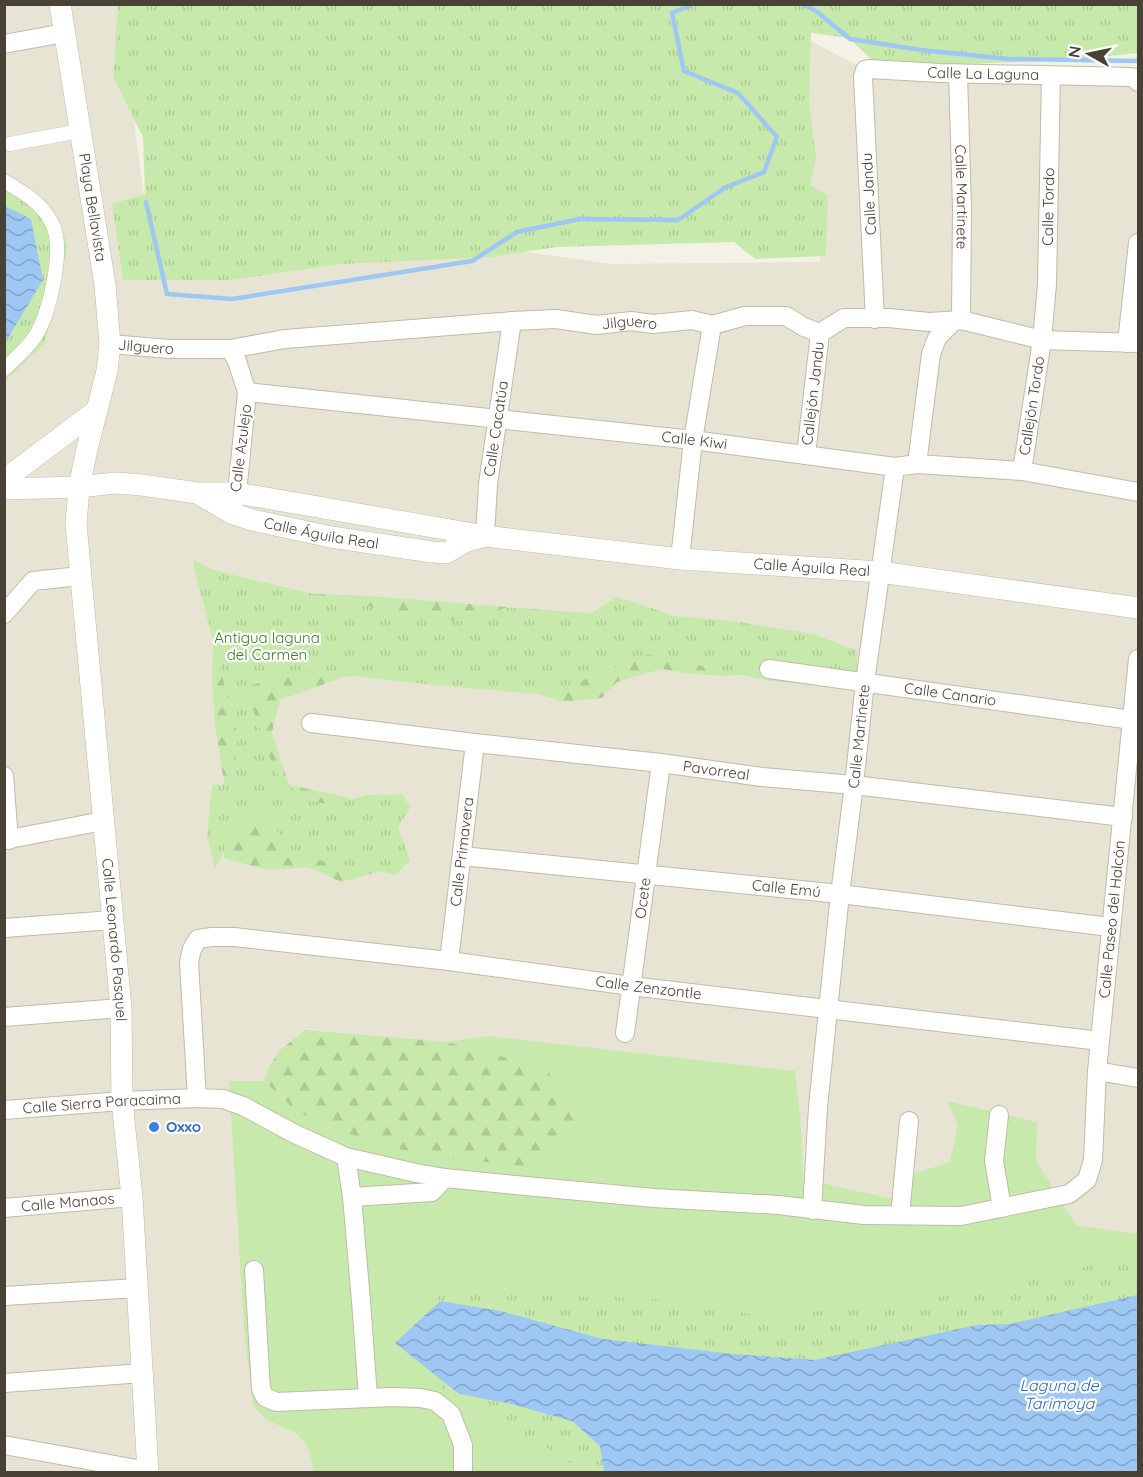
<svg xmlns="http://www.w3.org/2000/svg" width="1143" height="1477" viewBox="0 0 1143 1477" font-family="Quicksand,sans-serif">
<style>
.residential{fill:#e8e4d4}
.grass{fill:#c7eaac}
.forest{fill:url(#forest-firs)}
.park{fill:url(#park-tufts)}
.water{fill:url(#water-waves)}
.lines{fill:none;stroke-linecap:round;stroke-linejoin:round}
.stream{stroke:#9fc7f4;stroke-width:4.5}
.pedestrian-casing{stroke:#c0baa8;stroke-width:15}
.minor-casing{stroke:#c0baa8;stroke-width:20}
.tertiary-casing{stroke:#c0baa8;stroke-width:22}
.pedestrian{stroke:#fff;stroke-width:14}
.minor{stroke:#fff;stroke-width:18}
.tertiary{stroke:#fff;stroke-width:21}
.shop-dot{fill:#3f7fe0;stroke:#fff;stroke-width:2}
.labels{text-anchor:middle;stroke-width:4.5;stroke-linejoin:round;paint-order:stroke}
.street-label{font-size:15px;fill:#474235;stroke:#fff}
.park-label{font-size:15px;fill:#3b7c25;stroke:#fff}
.shop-label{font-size:15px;font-weight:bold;fill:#366cbe;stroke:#fff;text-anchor:start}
.water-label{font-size:16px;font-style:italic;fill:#286ab8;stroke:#fff}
</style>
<defs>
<pattern id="forest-firs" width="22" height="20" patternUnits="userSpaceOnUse" patternTransform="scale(1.5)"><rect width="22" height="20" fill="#c7eaac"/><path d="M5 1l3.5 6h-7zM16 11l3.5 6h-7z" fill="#acca95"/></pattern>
<pattern id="park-tufts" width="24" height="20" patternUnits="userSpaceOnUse" patternTransform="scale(1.5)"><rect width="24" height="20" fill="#c7eaac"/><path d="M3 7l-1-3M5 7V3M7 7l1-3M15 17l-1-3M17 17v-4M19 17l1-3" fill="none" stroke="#acca95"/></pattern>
<pattern id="water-waves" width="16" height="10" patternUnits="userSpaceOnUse" patternTransform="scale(1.5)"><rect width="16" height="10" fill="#9fc7f4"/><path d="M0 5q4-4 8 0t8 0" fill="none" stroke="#83a3c6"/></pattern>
</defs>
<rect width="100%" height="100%" fill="#f4f1e6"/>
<!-- residential -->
<path class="residential" d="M5,5H119L144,197L611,264L821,262L769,66L766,18L855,64L1138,75V1472H5Z"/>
<!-- grass -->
<path class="grass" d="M488,1036L795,1071L801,1128L803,1179L893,1199L907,1176L950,1162L958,1125L947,1101L1037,1122L1036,1160L1076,1225L1135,1234L1138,1227V1295L814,1360L440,1301L395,1343L604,1472H313L312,1463L308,1447L296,1433L267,1420L253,1406L244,1329L229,1081H264L297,1112L546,1068L447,1042Z"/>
<!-- forest -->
<path class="forest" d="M193,559L230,580L274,592L384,597L618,616L755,674L724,676L692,674L662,669L617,682L602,698L564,702L508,685L415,670L344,677L280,700L272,732L289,785L342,796L371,805L389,869L341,882L308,867L267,870L224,858L226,795L215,725L212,681L213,638L205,597Z
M305,1030L447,1042L546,1068L578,1123L538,1168L441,1157L377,1145L297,1112L264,1081L269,1067L279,1051Z"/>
<!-- park -->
<path class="park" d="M118,5H1138V53L1069,60L966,64L877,65L849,38L811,33L809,102L816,158L810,185L828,195L826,256L755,259L734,242L557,247L490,257L342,264L232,280H123L112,204L145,194L143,137L113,77Z
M5,179L25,184L64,235L68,246L45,343L5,381Z
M193,564L241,577L420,618L473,622L504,608L592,613L617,597L676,616L733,621L813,634L856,650L859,675L829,685L770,681L647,654L547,695L404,682L306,670L245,687L275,772L304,800L333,805L367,795L403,794L410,808L398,827L410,860L396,875L365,868L330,863L295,853L280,834L256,808L234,832L215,869L207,835L212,785L233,784L238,737Z
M1138,1255V1472H584L545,1447L445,1392L406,1343L441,1293L648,1298L773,1317L967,1293Z"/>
<!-- water -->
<path class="water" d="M5,206L31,219L43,280L5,343Z
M1138,1295V1472H604L600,1446L572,1421L507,1403L459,1394L395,1343L440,1301L501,1311L603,1339L734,1354L814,1360L977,1325L1009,1324Z"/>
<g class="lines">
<!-- stream -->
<path class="stream" d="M802,4L816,11L850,39L921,50L1008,59L1138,61
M146,202L167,294L232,299L472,261L517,232L580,219L678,220L726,187L764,172L777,137L738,93L684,71L672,13L693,4"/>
<defs>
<path id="pedestrian" d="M10,144L80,131
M4,181C23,192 42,203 52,223C65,248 50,312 36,335C28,348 16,358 4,369"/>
<g id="minor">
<path d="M4,44L64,33"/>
<path id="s1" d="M958,74L962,208L961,320"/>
<path id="s2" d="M875,319L863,77L865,70L869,69L940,73L1131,77L1136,78L1138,82"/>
<path d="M1127,343L1138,243"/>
<path id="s3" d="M110,344L169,349H230L285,339L512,321L556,319L597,325L631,321L653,324L692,320L712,325L745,316H786L804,327L820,333L844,318H889L929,322L961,320L1042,340L1138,343"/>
<path d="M230,349L237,361L247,392L237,493L233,505"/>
<path id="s4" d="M247,392L693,440L895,467L917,464L1022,471L1138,492"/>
<path id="s5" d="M806,455L820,333"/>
<path d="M917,464L931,354L937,338L954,321"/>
<path id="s6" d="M1022,471L1042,340L1047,284L1051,76"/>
<path id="s7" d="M485,536L488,484L512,321"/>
<path d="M680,559L693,440L712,325"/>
<path d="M4,614L33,581L80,576"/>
<path id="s8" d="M769,669L1132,720"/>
<path id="s9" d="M311,723L475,743L661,763L762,777L854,785L1123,817"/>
<path d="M4,776L9,840"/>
<path d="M4,840L103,821"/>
<path id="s10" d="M462,856L840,894L1110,927"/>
<path d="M4,928L113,920"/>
<path id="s11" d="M449,961L475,743"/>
<path d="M4,1017L121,1008"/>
<path id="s12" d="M625,1033L661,763"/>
<path d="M1097,1071L1138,1078"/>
<path id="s13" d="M197,1098L189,962L192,949L198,939L212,937H234L449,961L631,986L1100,1041"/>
<path id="s14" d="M4,1110L122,1101L197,1098L223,1099L243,1106L295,1134L346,1157L416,1173L445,1178L515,1185L654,1198L778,1205L864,1215L961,1216L1069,1194L1087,1180L1093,1160L1097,1071L1138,659"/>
<path d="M999,1115L994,1161L1002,1208"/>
<path d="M346,1157L352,1197L361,1301L368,1397"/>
<path d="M352,1197L432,1192L445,1178"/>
<path id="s15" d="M4,1208L132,1197"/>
<path id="s16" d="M812,1210L818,1107L840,894L854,785L865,682L895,467"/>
<path d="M900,1215L909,1121"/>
<path d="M254,1270L261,1389L265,1397L276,1402L393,1397L420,1398L435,1401L451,1414L463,1445V1472"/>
<path d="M4,1296L138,1288"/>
<path d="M4,1383L143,1373"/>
<path d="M4,1445L148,1471"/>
</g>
<g id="tertiary">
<path id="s17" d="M60,4L105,285L110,344L107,371L87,449L79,487L76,524L121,1008L122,1101L132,1197L148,1472"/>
<path d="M4,480L97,410"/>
<path id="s18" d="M4,489L79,487L115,483L142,485L197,493H237L485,536L680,559L880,572L1138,608"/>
<path id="s19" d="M199,494L231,513L252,520L331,537L432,552L446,553L465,542L485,536"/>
</g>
</defs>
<!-- pedestrian casing -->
<use href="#pedestrian" class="pedestrian-casing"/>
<!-- minor casing -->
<use href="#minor" class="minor-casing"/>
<!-- tertiary casing -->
<use href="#tertiary" class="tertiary-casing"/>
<!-- pedestrian -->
<use href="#pedestrian" class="pedestrian"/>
<!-- minor -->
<use href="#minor" class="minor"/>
<!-- tertiary -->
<use href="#tertiary" class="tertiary"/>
</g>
<!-- markers -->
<circle class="shop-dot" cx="154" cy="1127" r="6"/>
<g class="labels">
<!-- street labels -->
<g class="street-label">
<text dy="5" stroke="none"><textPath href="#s2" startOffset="368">Calle La Laguna</textPath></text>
<text transform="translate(869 194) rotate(-93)" y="5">Calle Jandu</text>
<text dy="5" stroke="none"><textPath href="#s1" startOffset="123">Calle Martinete</textPath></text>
<text dy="5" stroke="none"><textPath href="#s17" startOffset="206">Playa Bellavista</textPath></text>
<text dy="5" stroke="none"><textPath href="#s6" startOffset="266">Calle Tordo</textPath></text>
<text dy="5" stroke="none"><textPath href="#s3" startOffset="522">Jilguero</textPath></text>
<text dy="5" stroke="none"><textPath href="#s3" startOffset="36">Jilguero</textPath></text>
<text dy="5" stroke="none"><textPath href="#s5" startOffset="62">Callejón Jandu</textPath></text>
<text dy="5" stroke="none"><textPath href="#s6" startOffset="66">Callejón Tordo</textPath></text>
<text dy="5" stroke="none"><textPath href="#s7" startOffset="108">Calle Cacatúa</textPath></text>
<text dy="5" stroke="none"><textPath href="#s4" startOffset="450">Calle Kiwi</textPath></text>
<text transform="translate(241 448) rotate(-83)" y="5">Calle Azulejo</text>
<text dy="5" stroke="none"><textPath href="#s19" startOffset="130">Calle Águila Real</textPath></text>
<text dy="5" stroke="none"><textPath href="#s18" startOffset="814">Calle Águila Real</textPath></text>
<text dy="5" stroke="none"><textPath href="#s8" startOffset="183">Calle Canario</textPath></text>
<text dy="5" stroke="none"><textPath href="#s16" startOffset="476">Calle Martinete</textPath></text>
<text dy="5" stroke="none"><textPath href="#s9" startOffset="408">Pavorreal</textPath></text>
<text dy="5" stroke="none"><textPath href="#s11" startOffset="110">Calle Primavera</textPath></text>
<text dy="5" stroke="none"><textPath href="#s10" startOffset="326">Calle Emú</textPath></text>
<text dy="5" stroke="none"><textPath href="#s12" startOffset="136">Ocete</textPath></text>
<text dy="5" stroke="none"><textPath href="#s14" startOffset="1370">Calle Paseo del Halcón</textPath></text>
<text dy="5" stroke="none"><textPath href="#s17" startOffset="945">Calle Leonardo Pasquel</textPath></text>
<text dy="5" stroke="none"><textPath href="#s13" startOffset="615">Calle Zenzontle</textPath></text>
<text dy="5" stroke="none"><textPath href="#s14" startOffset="98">Calle Sierra Paracaima</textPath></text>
<text dy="5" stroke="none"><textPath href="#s15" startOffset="64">Calle Manaos</textPath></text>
</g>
<!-- park labels -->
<g class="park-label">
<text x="267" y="643">Antigua laguna<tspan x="267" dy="17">del Carmen</tspan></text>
</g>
<!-- shop labels -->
<g class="shop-label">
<text x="166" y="1132">Oxxo</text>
</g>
<!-- water labels -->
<g class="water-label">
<text x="1059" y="1391">Laguna de<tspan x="1059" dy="18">Tarimoya</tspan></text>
</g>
</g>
<!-- border -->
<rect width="1143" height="1477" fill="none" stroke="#474235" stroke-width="12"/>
<!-- north arrow -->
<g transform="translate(1089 54) rotate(279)" stroke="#ffffff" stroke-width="4.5" paint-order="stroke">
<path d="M0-4.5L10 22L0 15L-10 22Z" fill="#474235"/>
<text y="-9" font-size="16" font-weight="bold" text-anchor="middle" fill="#474235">N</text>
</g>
</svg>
